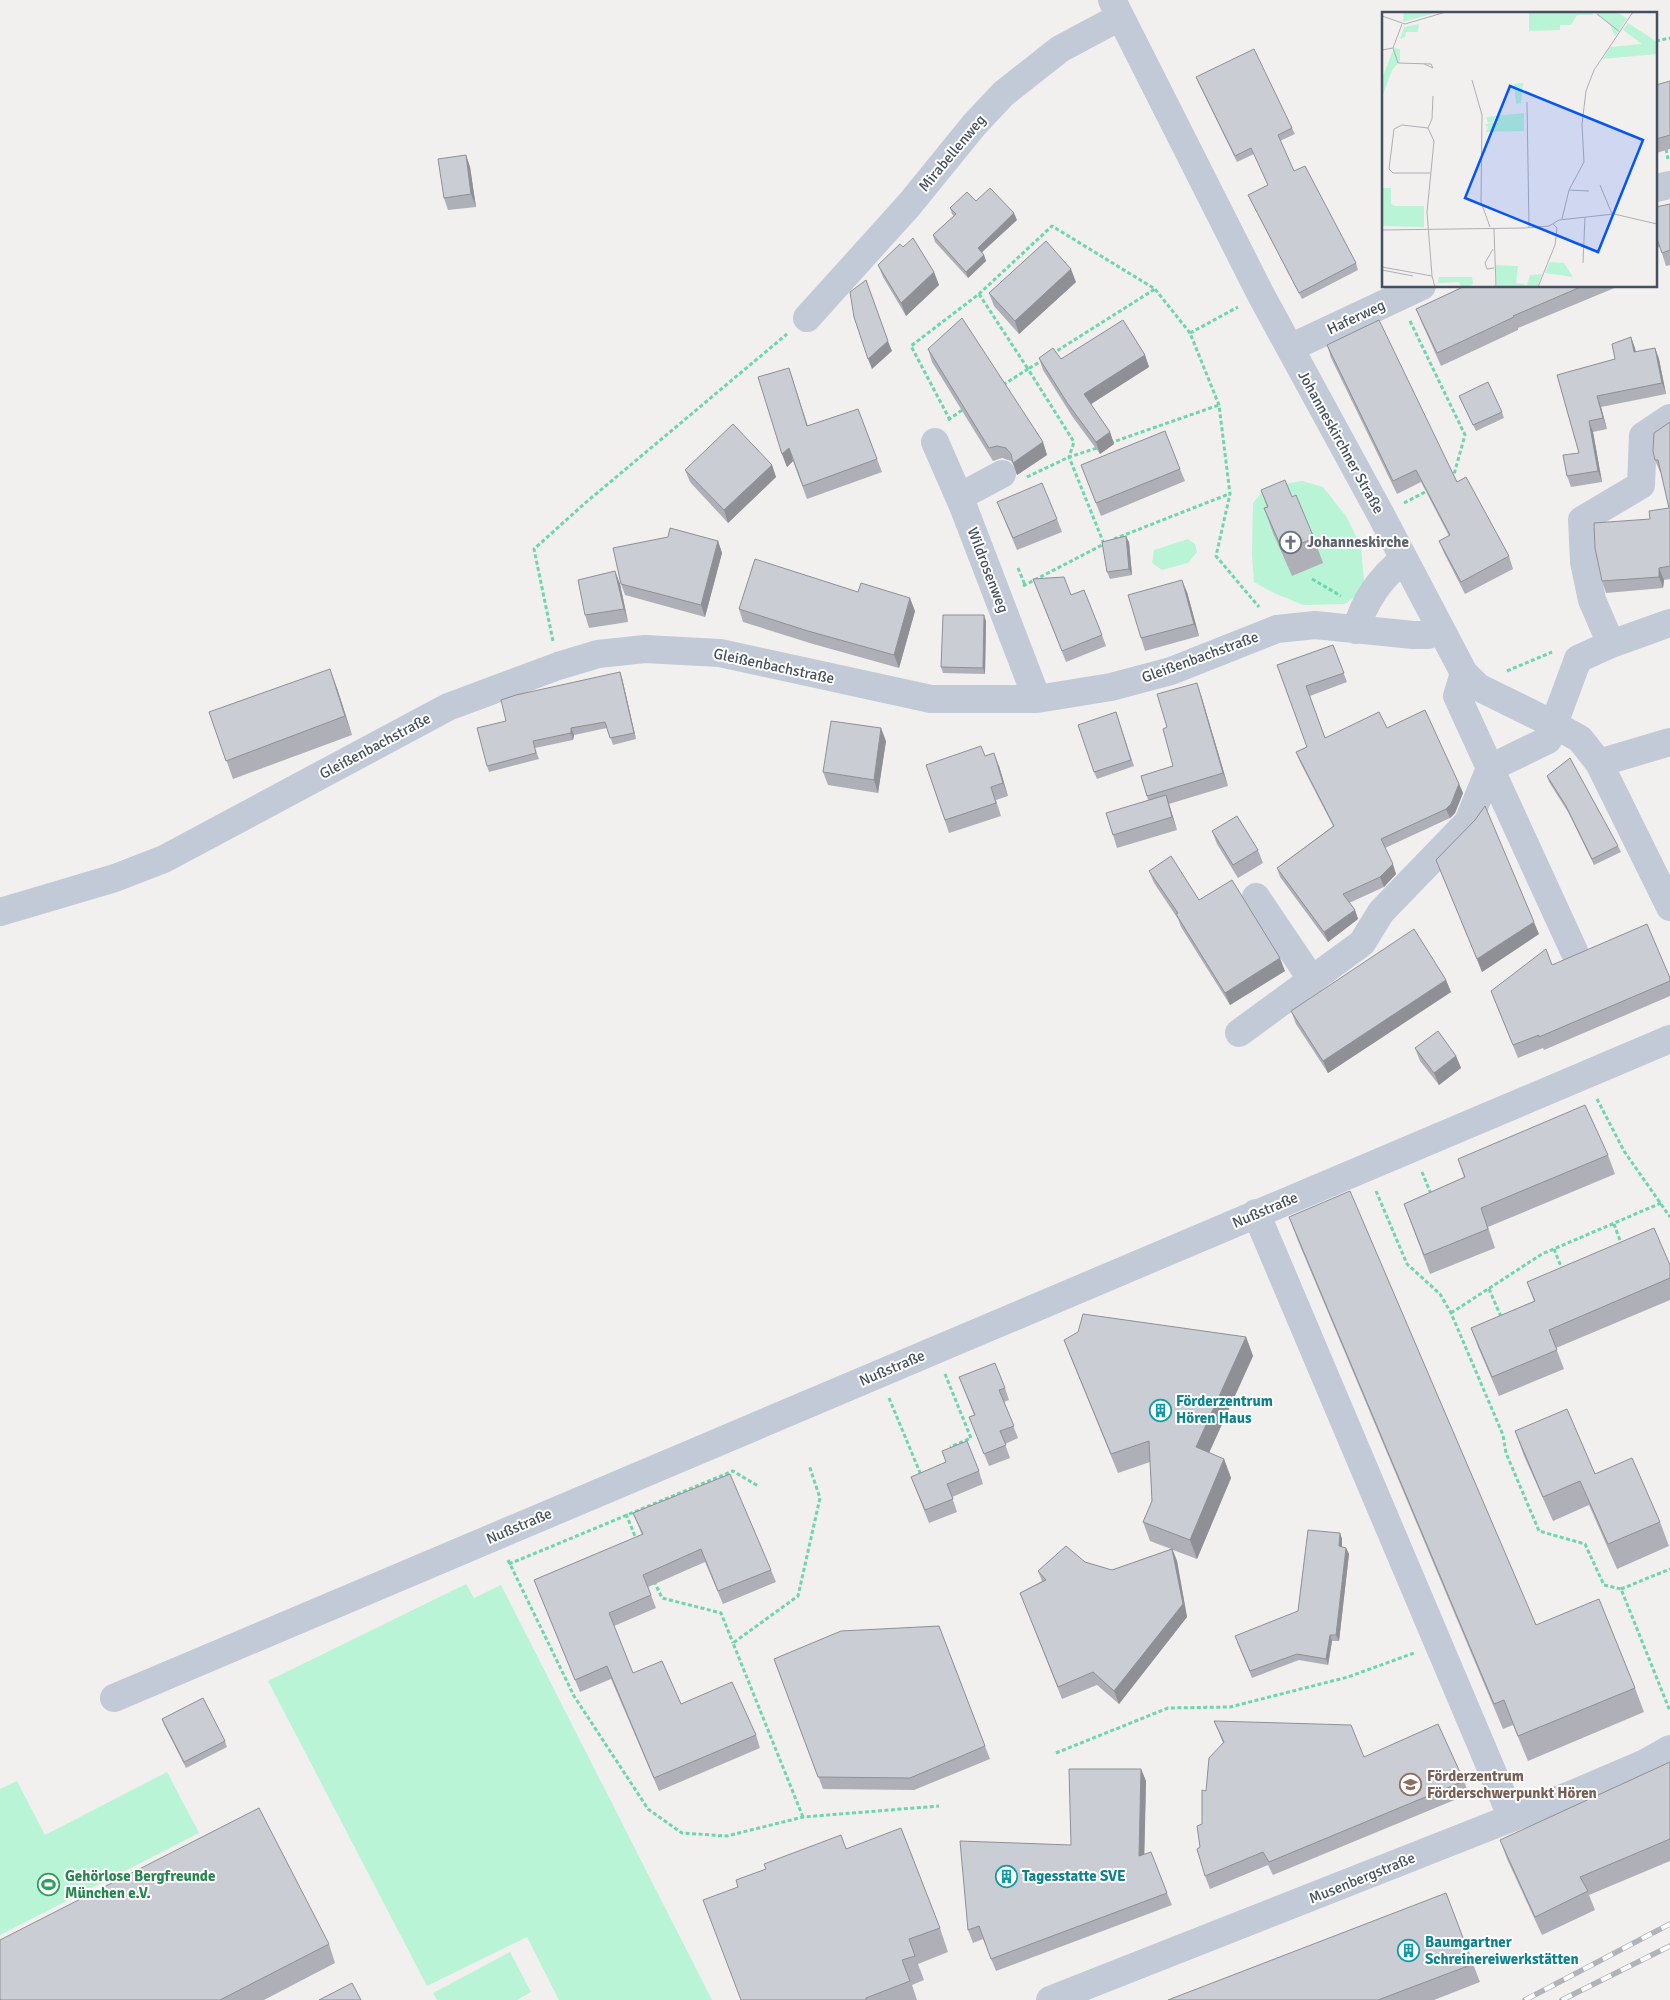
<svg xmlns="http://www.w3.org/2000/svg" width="1670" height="2000" viewBox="0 0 1670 2000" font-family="Signika,sans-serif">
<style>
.green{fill:#b9f4d6}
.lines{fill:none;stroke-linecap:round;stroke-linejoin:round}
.path{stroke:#6dd6ad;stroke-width:3;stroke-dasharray:4 2.5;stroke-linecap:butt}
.minor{stroke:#c1cad6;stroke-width:28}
.rail-casing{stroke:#b1b3ba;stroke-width:5.5}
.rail{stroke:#fff;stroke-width:4;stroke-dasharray:11;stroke-linecap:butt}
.wall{fill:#afb0b7}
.shaded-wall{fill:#8e9095}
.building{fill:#cbcdd5;stroke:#8e9095}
.labels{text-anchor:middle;stroke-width:4;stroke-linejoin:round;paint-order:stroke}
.street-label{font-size:15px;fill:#45505f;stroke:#fff}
.worship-label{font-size:15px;font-weight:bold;fill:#5b616d;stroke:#fff;text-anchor:start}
.culture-label{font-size:15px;font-weight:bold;fill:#0d838f;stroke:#fff;text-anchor:start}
.education-label{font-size:15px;font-weight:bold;fill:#785e54;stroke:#fff;text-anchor:start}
.leisure-label{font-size:15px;font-weight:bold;fill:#27864d;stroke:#fff;text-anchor:start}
.inset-road{fill:none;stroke:#adafb5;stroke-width:1}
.view{fill:#0655f5;fill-opacity:0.15;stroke:#0655f5;stroke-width:2.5}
.inset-edge{fill:none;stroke:#45505f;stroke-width:2.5}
</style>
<rect width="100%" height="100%" fill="#f2efef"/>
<!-- green -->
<path class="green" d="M1302,481L1323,487L1346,516L1361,546L1364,582L1356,596L1345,604L1303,605L1274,593L1254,582L1252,555L1253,503L1266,487Z
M1188,539L1195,544L1197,552L1188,563L1162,570L1152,563L1154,550Z
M466,1584L474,1598L501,1585L712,2000H559L527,1937L427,1986L268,1681Z
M167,1772L199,1833L0,1935V1789L17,1781L45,1835Z
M510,1952L531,1992L517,2000H437L433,1993Z"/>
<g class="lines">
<!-- path -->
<path class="path" d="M1656,41L1670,38
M1666,149L1668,159
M979,294L1028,369L1043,360
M1410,321L1465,435L1453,478
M1190,333L1238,307
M1052,354L1155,289
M1003,385L1028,369L1074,442L1069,457L1104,544
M948,420L965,408
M950,420L911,346L979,294L1052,226L1155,289L1190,333L1219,405L1230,494L1216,556L1259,607
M1110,443L1219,405
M1027,477L1069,457L1100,447
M1404,503L1429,490
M1114,539L1229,494
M1018,568L1025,585
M1312,579L1341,596
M1023,586L1104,544
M553,641L534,549L584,504L787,334
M1507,671L1552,652
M1597,1099L1624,1151L1670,1217
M1422,1172L1431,1194
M1376,1191L1407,1264L1440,1294L1451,1313L1503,1435L1506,1453L1539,1531L1585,1544L1604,1585L1621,1589L1670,1711
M1614,1224L1622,1246
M1554,1249L1562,1269
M1489,1289L1502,1319
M1451,1313L1542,1254L1661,1203
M945,1374L971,1438L950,1447
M889,1398L921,1475
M626,1514L637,1541
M508,1560L574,1696L648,1809L682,1833L727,1836L803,1817L939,1806
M509,1564L733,1471L758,1486
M654,1581L662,1598L721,1613L733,1643
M1621,1589L1670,1569
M1056,1753L1168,1708L1230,1707L1348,1677L1414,1653
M803,1817L733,1643L798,1596L820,1498L809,1465"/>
<!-- minor -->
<path class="minor" d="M1112,0L1261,295L1381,515L1464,673L1478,687L1553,724L1580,739L1599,763L1670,907
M1656,188L1670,185
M807,318L909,205L974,125L1003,94L1060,49L1120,17
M1290,348L1422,286
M935,442L963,506L1037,699
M959,497L1002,474
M1356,630C1364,601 1380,578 1404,559
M1611,644L1592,600L1584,562L1582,520L1641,485L1643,436L1670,418
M1464,673L1457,696L1490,768L1548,740L1578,659L1611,644L1670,623
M1599,763L1670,742
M1256,897L1312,980
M0,912L115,878L164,859L448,707L558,666L598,654L645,649L720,653L931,699H1037L1111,687L1171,671L1277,629L1315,625L1413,635H1428L1440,630
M1239,1033L1362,943L1381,912L1468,822L1490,768L1574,951
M1256,1213L1512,1818
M114,1698L1670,1039
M1050,2000L1575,1793L1645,1763L1670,1749"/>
<defs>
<path id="rail" d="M1525,2000L1670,1924
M1562,2000L1670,1946"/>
</defs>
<!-- rail casing -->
<use href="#rail" class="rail-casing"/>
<!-- rail -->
<use href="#rail" class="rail"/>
</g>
<!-- wall -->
<path class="wall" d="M1196,77L1292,128L1295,134L1280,141L1294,171L1356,263L1358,270L1302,299L1251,201L1248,195L1268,185L1254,154L1237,162L1199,84Z
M1670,81V149L1656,153V85Z
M466,155L470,167L476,207L448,210L444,198Z
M976,201L1017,220L982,252L984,255L986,261L968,278L935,242L933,235L954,216L952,214L950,208Z
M1670,204V265L1666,266L1660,247L1656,248V207Z
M903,247L934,272L939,285L906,316L883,277L878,265Z
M1076,282L1019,334L994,306L989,293Z
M1465,286H1616L1617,287L1518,328V330L1441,366L1421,321L1416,309Z
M1631,337L1636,352L1655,348L1659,359L1666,394L1601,407L1607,429L1593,432L1602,482L1571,487L1567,476L1579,453L1557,375L1615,359Z
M1327,345L1457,482L1509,556L1513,569L1465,594L1444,553L1439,541L1449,536L1421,482L1397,494L1331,358Z
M928,349L1043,442L1047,455L1017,475L1013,464L1011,461L1002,458L993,461L932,362Z
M1145,355L1149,367L1091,404L1110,432L1114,444L1100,454L1072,416L1043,370L1039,358L1061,359Z
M789,368L808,426L858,409L882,472L807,499L793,461L787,467L782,454Z
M1459,396L1502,412L1504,418L1476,431Z
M1670,422V579L1664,580L1663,588L1606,593L1602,581L1650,519L1669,508L1661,472H1660L1655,460Z
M772,465L776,477L728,523L690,482L685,470Z
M1180,469L1185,481L1101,516L1086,478Z
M1261,490L1292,497L1314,538L1323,563L1292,576L1273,533L1264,508L1267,507Z
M997,502L1057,519L1062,532L1017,550Z
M718,541L722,553L705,617L625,595L621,584Z
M1129,542L1132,575L1110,579L1107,572Z
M615,571L620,584L628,622L589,628L585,615Z
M1033,579L1071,595L1102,635L1106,646L1066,662Z
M1187,592L1199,636L1145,651L1141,638Z
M739,609L915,611L899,668L813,644L743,622Z
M986,621L985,674L943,673L941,667Z
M1333,645L1347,682L1310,696L1325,738L1387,728L1459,784L1463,793L1455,813L1450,818L1385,848L1396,874L1384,887L1349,903L1355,910L1358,919L1328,942L1280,877L1277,868L1333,826L1300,762L1296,752L1307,747L1277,665Z
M620,672L622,678L636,739L613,745L607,728L574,735L573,740L535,748L539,759L489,772L487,766L506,721Z
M337,688L352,735L233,779L209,712Z
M1201,695L1228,786L1169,804L1177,830L1117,848L1113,835L1148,800L1141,776L1173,766L1167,727Z
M1116,712L1134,766L1097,779L1094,772Z
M886,741L878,793L828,785L823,772Z
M985,756L999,766L1008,796L996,800L1001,816L949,833L926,765Z
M1547,776L1618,846L1621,852L1594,865L1568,812L1549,782Z
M1212,831L1258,850L1263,863L1238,878L1217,844Z
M1436,860L1539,934L1482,972Z
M1149,871L1199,900L1285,971L1230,1005L1181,927L1178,919L1154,883Z
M1552,965L1670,978V996L1544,1050L1543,1048L1518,1058L1491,991Z
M1446,980L1451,992L1328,1073L1296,1024L1291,1011Z
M1415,1048L1456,1056L1461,1068L1439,1085L1420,1061Z
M1608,1155L1615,1174L1488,1227L1495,1248L1430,1274L1404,1204L1464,1177L1458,1159Z
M1289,1217L1536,1625L1635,1688L1644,1712L1528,1761L1513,1725L1503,1729L1298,1241Z
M1670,1265V1300L1556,1348L1564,1369L1499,1396L1478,1347L1471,1328L1534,1301L1527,1282Z
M1246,1337L1253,1356L1209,1453L1224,1459L1231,1478L1197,1559L1173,1550L1177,1561L1187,1617L1119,1704L1097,1685L1062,1699L1020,1593L1042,1581L1038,1571L1085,1562L1112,1570L1171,1549L1150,1541L1143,1522L1152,1501L1150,1462L1118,1473L1071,1358L1064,1340Z
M959,1377L1005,1388L1009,1400L1004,1402L1018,1438L1005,1444L1010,1458L989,1466L969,1417L974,1415Z
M1515,1431L1595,1474L1660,1522L1669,1546L1617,1569L1589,1505L1553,1521L1524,1456Z
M942,1451L979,1471L983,1484L952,1497L957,1512L929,1523L911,1477L946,1462Z
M633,1513L771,1570L776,1582L723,1604L705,1562L648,1587L656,1608L614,1626L633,1673L681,1704L756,1735L760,1748L659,1791L611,1679L580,1692L534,1580L642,1535Z
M1340,1533L1342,1539V1547L1346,1548L1349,1554L1339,1641H1332L1328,1665L1299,1660L1252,1678L1237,1642L1298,1611Z
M939,1626L990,1759L914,1790L823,1789L774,1659Z
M162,1719L225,1741L227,1747L186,1768L164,1725Z
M1214,1721L1464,1781L1469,1794L1273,1875L1268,1865L1210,1889L1205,1876L1200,1847L1202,1824L1206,1791L1223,1743Z
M1670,1762V1861L1589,1895L1595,1910L1542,1935L1507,1859L1500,1840Z
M1141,1769L1146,1781L1144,1854L1167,1893L1172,1905L996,1971L983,1939L973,1943L968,1930L1071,1845Z
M846,1849L940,1928L948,1952L918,1964L924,1980L912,1985L917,2000H740Z
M0,1940L329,1944L335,1963L264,2000H0Z
M1473,1964L1480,1982L1434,2000H1168Z"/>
<!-- shaded-wall -->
<path class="shaded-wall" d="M466,155L470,167L476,207L471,194Z
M1014,213L1017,220L980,254L978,248Z
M984,255L986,261L968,278L966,272Z
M1071,269L1076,282L1019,334L1015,321Z
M934,272L939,285L906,316L901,303Z
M1631,337L1635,348L1638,363L1634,352Z
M888,341L892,351L872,369L868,359Z
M1655,348L1659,359L1666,394L1662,383Z
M1145,355L1149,367L1088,406L1084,394Z
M1597,396L1601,407L1607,429L1603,418Z
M1589,421L1593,432L1602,482L1598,471Z
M1110,432L1114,444L1100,454L1096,442Z
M1043,442L1047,455L1017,475L1013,463Z
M789,448L793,461L787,467L782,454Z
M772,465L776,477L728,523L724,510Z
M1126,536L1129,542L1132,575L1129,569Z
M718,541L722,553L705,617L701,605Z
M1659,568L1664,580L1663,588L1659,577Z
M615,571L620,584L628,622L624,609Z
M1182,580L1187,592L1199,636L1194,624Z
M910,598L915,611L899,668L894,655Z
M984,615L986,621L985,674L983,668Z
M330,669L337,688L352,735L345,716Z
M620,672L622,678L636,739L634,733Z
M1197,683L1201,695L1228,786L1223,773Z
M571,728L574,735L573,740L571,733Z
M881,728L886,741L878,793L874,780Z
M994,753L999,766L1008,796L1003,783Z
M1459,784L1463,793L1455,813L1450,818L1446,809Z
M1166,795L1170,807L1177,830L1172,817Z
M1393,864L1396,874L1384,887L1380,877Z
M1355,910L1358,919L1328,942L1324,932Z
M1534,922L1539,934L1482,972L1477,959Z
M1280,958L1285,971L1230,1005L1225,993Z
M1446,980L1451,992L1328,1073L1323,1061Z
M1456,1056L1461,1068L1439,1085L1434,1073Z
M1246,1337L1253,1356L1203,1466L1196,1447Z
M1224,1459L1231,1478L1197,1559L1190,1540Z
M1340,1533L1342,1539V1553L1339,1546Z
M1346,1548L1349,1554L1339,1641L1336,1635Z
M1172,1549L1177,1561L1187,1617L1119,1704L1114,1691Z
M1330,1635L1332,1641L1328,1665L1326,1659Z
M1141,1769L1146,1781L1144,1869L1139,1856Z"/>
<!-- building -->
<path class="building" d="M1254,49L1292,128L1278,135L1294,171L1305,166L1356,263L1299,293L1248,195L1268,185L1251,148L1235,156L1196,77Z
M1670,81V135L1656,139V85Z
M466,155L471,194L444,198L438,159Z
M990,188L1014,213L978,248L984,255L966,272L933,235L956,214L950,208L967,192L976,201Z
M1670,204V250L1662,253L1656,236V207Z
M913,238L934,272L901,303L878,265L900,244L903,247Z
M1046,241L1071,269L1015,321L989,293Z
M866,280L888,341L868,359L854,317L850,292Z
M1465,286H1583L1513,316L1514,317L1437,353L1416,309Z
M962,318L1043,442L1013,463L1011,454L1006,448L997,446L989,448L928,349Z
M1123,320L1145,355L1084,394L1110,432L1096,442L1068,404L1039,358L1053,348L1061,359Z
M1379,320L1457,482L1466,477L1509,556L1461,582L1439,541L1450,535L1416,470L1393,481L1327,345Z
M1631,337L1634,352L1655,348L1662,383L1597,396L1603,418L1589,421L1598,471L1567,476L1563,455L1579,453L1557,375L1615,359L1612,344Z
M789,368L807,426L858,409L877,459L803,486L789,448L782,454L758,377Z
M1488,382L1502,412L1473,425L1459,396Z
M1670,422V566L1659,568V577L1602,581L1595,548L1594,523L1650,519L1649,511L1669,508L1658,460H1655L1653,451L1654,433Z
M733,424L772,465L724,510L685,470Z
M1165,431L1180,469L1096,503L1081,465Z
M1285,480L1292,497L1296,495L1314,538L1283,551L1264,508L1268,507L1261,490Z
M1042,483L1057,519L1013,538L997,502Z
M670,528L718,541L701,605L621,584L613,548L668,537Z
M1126,536L1129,569L1107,572L1102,542Z
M755,559L858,592L861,583L910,598L894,655L808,631L739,609Z
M615,571L624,609L585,615L578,580Z
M1064,577L1071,595L1084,590L1102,635L1062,651L1033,579Z
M1182,580L1194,624L1141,638L1128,595Z
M943,615H984L983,668L941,667Z
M1333,645L1344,673L1306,686L1325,738L1379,712L1387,728L1425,710L1459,784L1451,804L1446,809L1381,839L1393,864L1380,877L1343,894L1355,910L1324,932L1277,868L1334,826L1296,752L1307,747L1277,665Z
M330,669L345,716L226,761L209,712Z
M620,672L634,733L610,738L605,722L571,728V733L533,741L536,753L487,766L477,728L506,721L501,700L516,695Z
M1197,683L1223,773L1147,796L1141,776L1173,766L1163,729L1167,727L1157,694Z
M1116,712L1131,760L1094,772L1078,725Z
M831,721L881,728L874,780L823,772Z
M981,746L985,756L994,753L1003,783L991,787L996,803L945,820L926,765Z
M1570,758L1618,846L1592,859L1566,806L1547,776Z
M1166,795L1172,817L1113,835L1106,813Z
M1485,806L1534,922L1477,959L1436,860L1475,820Z
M1237,816L1258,850L1233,865L1212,831Z
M1171,856L1199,900L1232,880L1280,958L1225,993L1176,914L1178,913L1149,871Z
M1647,924L1670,978V981L1539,1037V1035L1513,1045L1491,991L1546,949L1552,965Z
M1414,929L1446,980L1323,1061L1291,1011Z
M1438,1031L1456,1056L1434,1073L1415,1048Z
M1585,1105L1608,1155L1481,1208L1488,1229L1424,1255L1404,1204L1465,1177L1458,1159Z
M1350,1191L1536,1625L1599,1599L1635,1688L1518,1736L1504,1700L1494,1704L1289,1217Z
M1654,1228L1670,1265V1278L1549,1330L1557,1350L1492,1377L1471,1328L1535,1301L1527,1282Z
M1083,1314L1246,1337L1196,1447L1224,1459L1190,1540L1143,1522L1152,1501L1149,1441L1111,1454L1064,1340L1078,1332Z
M995,1363L1005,1388L999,1390L1014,1426L1000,1431L1006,1445L984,1454L969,1417L975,1415L959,1377Z
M1567,1409L1595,1474L1632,1458L1660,1522L1608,1544L1580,1481L1543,1497L1515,1431Z
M967,1441L979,1471L947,1484L953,1499L925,1510L911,1477L946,1462L942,1451Z
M730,1474L771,1570L718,1591L701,1549L643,1575L651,1595L609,1613L633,1673L662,1661L681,1704L732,1682L756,1735L654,1778L607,1666L575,1680L534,1580L643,1534L633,1513Z
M1308,1530L1340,1533L1339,1546L1346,1548L1336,1635H1330L1326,1659L1297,1654L1250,1671L1235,1636L1298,1611Z
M1066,1546L1085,1562L1112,1570L1172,1549L1183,1604L1114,1691L1093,1672L1058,1687L1020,1593L1046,1580L1038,1571Z
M939,1626L985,1746L910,1778L818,1777L774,1659L841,1631Z
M203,1698L225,1741L184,1762L162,1719Z
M1214,1721L1351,1725L1364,1757L1438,1724L1464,1781L1269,1862L1263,1852L1205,1876L1197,1849L1200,1847L1197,1826L1202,1824V1790L1206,1791L1209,1758L1224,1742Z
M1670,1762V1839L1580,1877L1588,1891L1535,1917L1500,1840Z
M1069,1769H1141L1139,1856L1151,1852L1167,1893L991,1959L979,1926L968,1930L960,1841L1071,1845Z
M259,1808L329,1944L220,2000H1L0,1999V1940Z
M901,1828L940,1928L909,1939L915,1956L902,1960L910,1981L866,1998V2000H741L703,1900L738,1887L736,1880L766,1869L764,1864L841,1835L846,1849Z
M1446,1893L1473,1964L1378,2000H1168Z
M352,1983L361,2000H319Z"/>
<!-- icons -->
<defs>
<symbol id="church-ring" viewBox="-11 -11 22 22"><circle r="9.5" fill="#fff" stroke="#6b7280" stroke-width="1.5"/><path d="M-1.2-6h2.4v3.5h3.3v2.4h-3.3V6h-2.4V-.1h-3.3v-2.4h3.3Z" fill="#6b7280"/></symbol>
<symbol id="building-ring" viewBox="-11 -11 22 22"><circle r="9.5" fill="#fff" stroke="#0f9aa8" stroke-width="1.5"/><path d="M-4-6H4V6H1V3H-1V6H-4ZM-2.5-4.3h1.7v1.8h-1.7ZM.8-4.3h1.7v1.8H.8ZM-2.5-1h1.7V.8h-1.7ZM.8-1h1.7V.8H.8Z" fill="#0f9aa8"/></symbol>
<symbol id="school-ring" viewBox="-11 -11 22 22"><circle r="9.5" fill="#fff" stroke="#8d6e63" stroke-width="1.5"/><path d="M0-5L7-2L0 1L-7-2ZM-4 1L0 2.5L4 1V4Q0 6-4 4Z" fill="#8d6e63"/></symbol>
<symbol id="stadium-ring" viewBox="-11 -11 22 22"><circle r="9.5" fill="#fff" stroke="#2e9e5b" stroke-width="1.5"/><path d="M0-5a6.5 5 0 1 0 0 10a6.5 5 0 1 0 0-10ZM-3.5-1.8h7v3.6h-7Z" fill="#2e9e5b"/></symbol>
</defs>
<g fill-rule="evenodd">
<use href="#church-ring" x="1278" y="530" width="25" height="25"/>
<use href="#building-ring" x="1148" y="1398" width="25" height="25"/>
<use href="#school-ring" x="1398" y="1772" width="25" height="25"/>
<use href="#building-ring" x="994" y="1864" width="25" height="25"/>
<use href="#stadium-ring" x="36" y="1872" width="25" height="25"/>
<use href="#building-ring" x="1396" y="1938" width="25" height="25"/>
</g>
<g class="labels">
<!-- street labels -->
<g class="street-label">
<text transform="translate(952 153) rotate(-50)" y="5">Mirabellenweg</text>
<text transform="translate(1356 317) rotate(-25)" y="5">Haferweg</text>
<text transform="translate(1341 442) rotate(61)" y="5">Johanneskirchner Straße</text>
<text transform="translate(988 570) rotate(69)" y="5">Wildrosenweg</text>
<text transform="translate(1200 657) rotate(-20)" y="5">Gleißenbachstraße</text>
<text transform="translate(774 666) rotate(12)" y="5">Gleißenbachstraße</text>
<text transform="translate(375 746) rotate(-28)" y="5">Gleißenbachstraße</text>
<text transform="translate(1265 1210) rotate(-23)" y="5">Nußstraße</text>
<text transform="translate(892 1368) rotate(-23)" y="5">Nußstraße</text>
<text transform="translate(519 1526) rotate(-23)" y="5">Nußstraße</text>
<text transform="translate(1362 1878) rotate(-22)" y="5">Musenbergstraße</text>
</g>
<!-- worship labels -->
<g class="worship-label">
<text x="1307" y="547">Johanneskirche</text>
</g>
<!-- culture labels -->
<g class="culture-label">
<text x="1176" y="1406">Förderzentrum<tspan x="1176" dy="17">Hören Haus</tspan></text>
<text x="1022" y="1881">Tagesstatte SVE</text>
<text x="1425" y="1947">Baumgartner<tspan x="1425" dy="17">Schreinereiwerkstätten</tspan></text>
</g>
<!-- education labels -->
<g class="education-label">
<text x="1427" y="1781">Förderzentrum<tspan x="1427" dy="17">Förderschwerpunkt Hören</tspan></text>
</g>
<!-- leisure labels -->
<g class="leisure-label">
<text x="65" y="1881">Gehörlose Bergfreunde<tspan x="65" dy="17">München e.V.</tspan></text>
</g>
</g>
<!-- overview -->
<g transform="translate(1382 12)">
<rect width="275" height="275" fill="#f2efef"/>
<path d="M22,0H57L21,10ZM147,0H210L211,3H195L189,13H178V18L147,19ZM212,0H235L245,7L233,24L228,13ZM246,11L275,30V42L221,47L228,35L260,32L241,18ZM37,12L36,20H24L23,25L18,27L22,15ZM12,36L18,37V49L10,58L0,85V66ZM141,71L139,91L134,92L132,72ZM142,101V119L104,120L106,115L103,113L109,110H105V105L113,104L111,111H117L113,104ZM1,176H9V192L13,194H42V215L0,214ZM168,250L182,251L191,265L163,261ZM113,253L136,254L134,271L145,273L148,263L160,262L155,275H115ZM57,265H90L91,271L88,275H79L77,270L56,271Z" fill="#b9f4d6"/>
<path class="inset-road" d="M215,2L238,20M0,4L23,12L64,0M11,36L16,51L49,52L51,56L42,52M0,38L11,36L20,12M90,68L100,103L99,190L108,215M145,90L147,216M46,116L52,129L45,200L50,264M46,116L20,113L12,117L7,157L11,161H48M46,116L50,107L51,84M218,173L230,202M187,178L207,179M180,207L187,178L202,150L200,112L204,79L212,58L251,0M112,216L114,275M0,218L143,216L167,214L177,208L232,202L275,212M111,237L103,251L105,257L112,256M201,251L203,205M0,255L50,264L53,275M0,258L31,264M156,275L173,233L175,216L171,212"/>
<path class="view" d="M128,74L261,128L216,240L83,186Z"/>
<rect width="275" height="275" class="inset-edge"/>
</g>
</svg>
